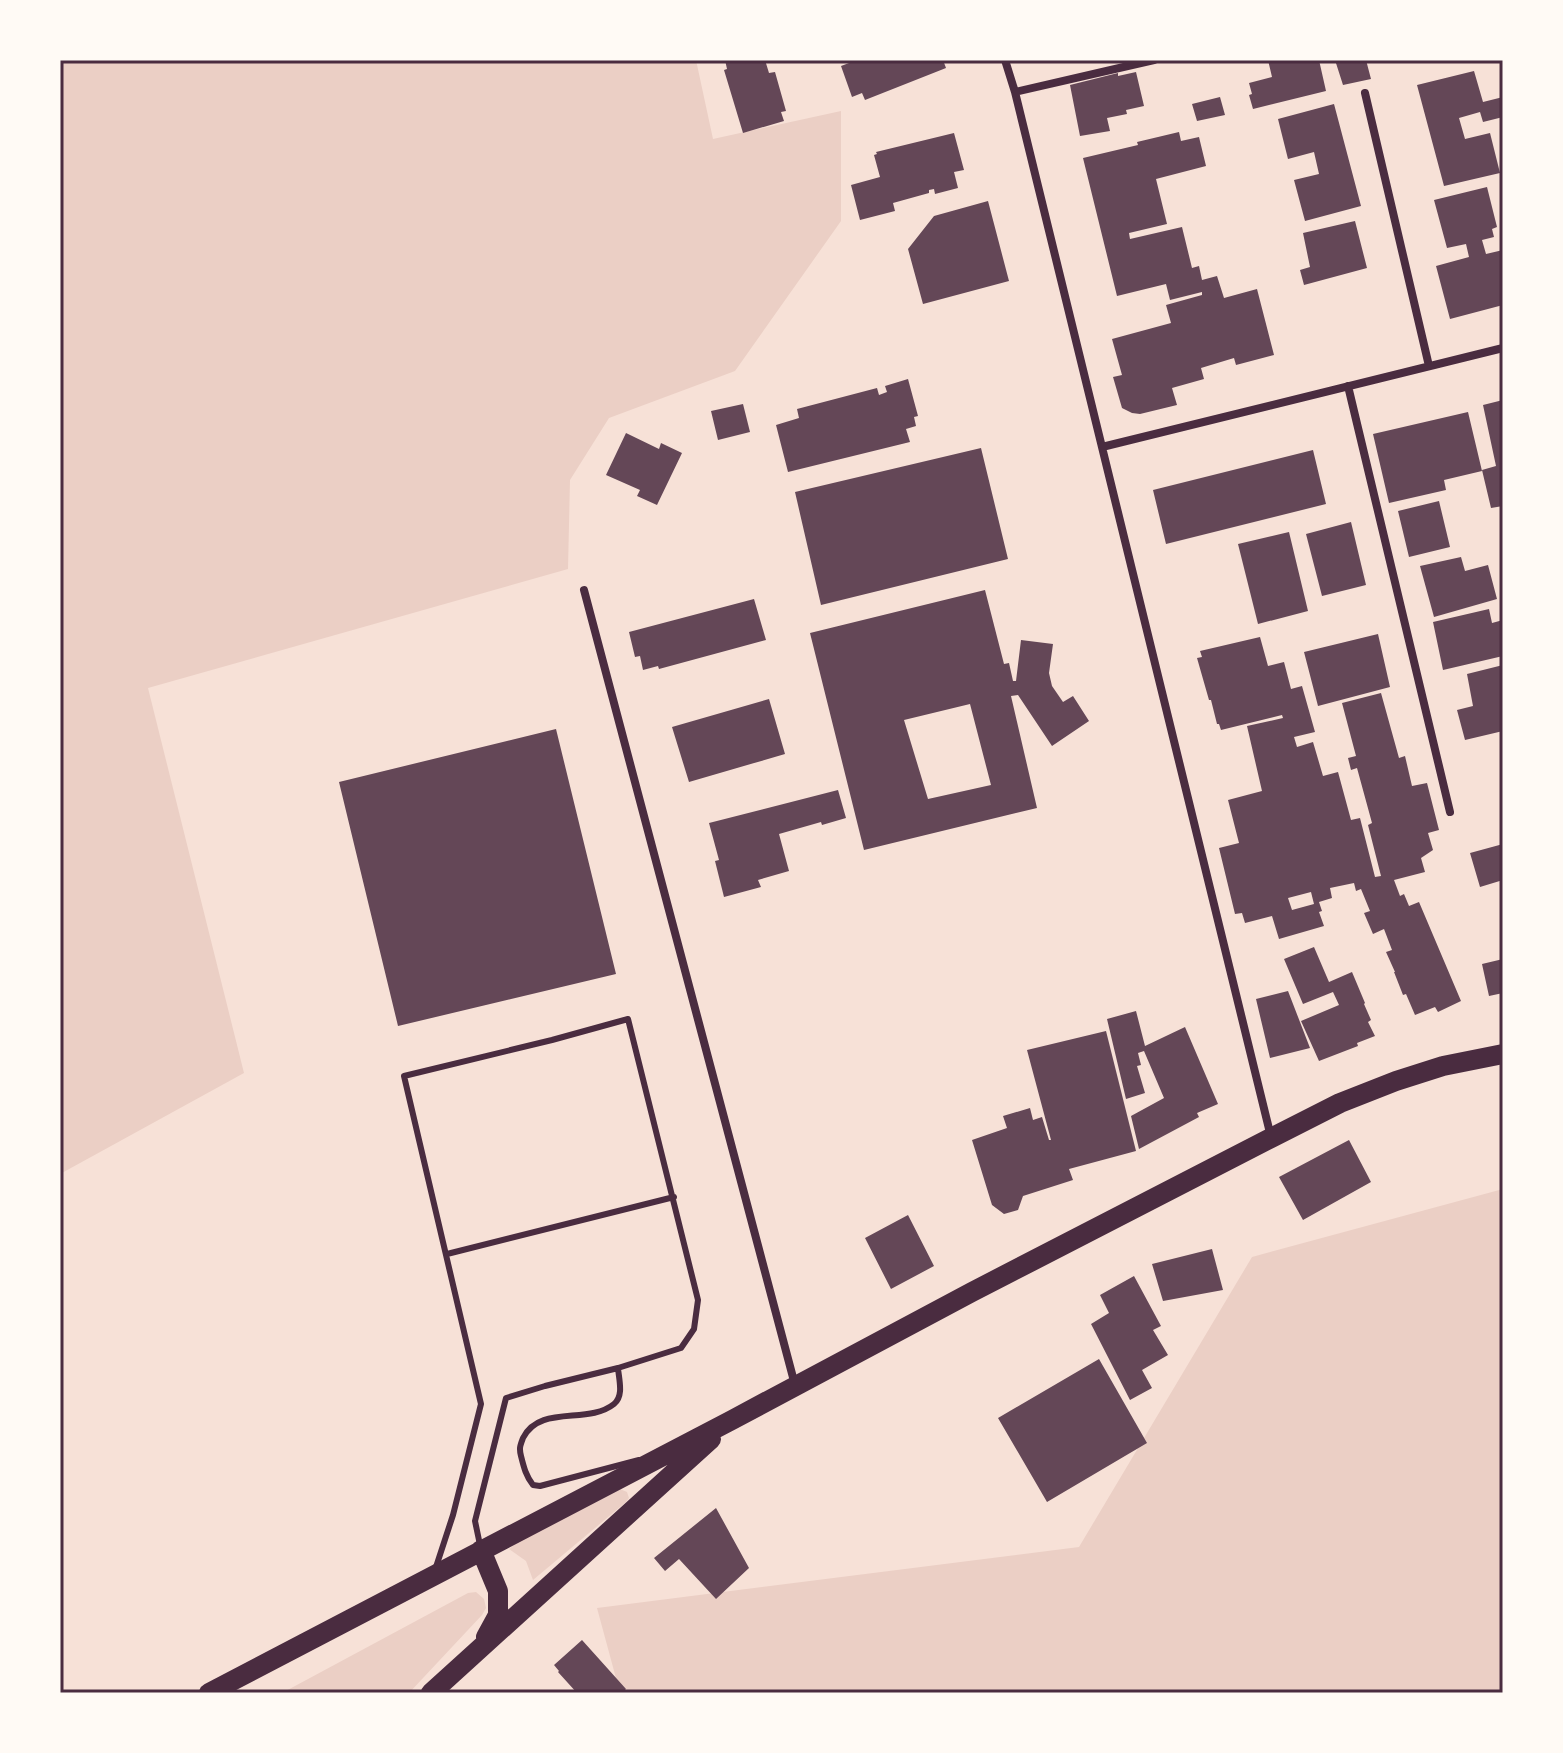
<svg xmlns="http://www.w3.org/2000/svg" width="1563" height="1753" viewBox="0 0 1563 1753" font-family="'Public Sans',sans-serif">
<style>
.green{fill:#ebcfc5}
.building{fill:#644757;fill-rule:evenodd}
.lines{fill:none;stroke-linecap:round;stroke-linejoin:round}
.service{stroke:#4a2c40;stroke-width:6}
.minor{stroke:#4a2c40;stroke-width:8}
.primary{stroke:#4a2c40;stroke-width:20}
.neatline{fill:none;stroke:#4a2c40;stroke-width:3}
</style>
<rect width="100%" height="100%" fill="#f7e1d7"/>
<!-- green -->
<path class="green" d="M60,60H696L713,139L841,111V221L735,371L609,418L570,480L568,569L148,688L244,1073L60,1174Z
M1503,1189V1693H620L597,1608L1079,1547L1252,1257Z
M620,1489L627,1492L629,1498L626,1502L533,1580L526,1561L509,1549L518,1542Z
M468,1593L476,1592L484,1599L486,1608L482,1615L409,1693H282Z"/>
<!-- building -->
<path class="building" d="M725,60H765L769,73L775,72L786,111L781,112L784,121L743,133L724,70L727,69Z
M857,60H943L946,68L865,100L862,93L852,97L841,66Z
M1268,60H1319L1326,91L1253,109L1249,95L1252,94L1249,83L1272,77Z
M1335,60H1366L1371,79L1343,85Z
M1474,71L1483,102L1503,97V117L1483,122L1480,112L1459,118L1465,139L1490,133L1500,173L1444,186L1417,85Z
M1136,72L1144,106L1126,110L1127,114L1107,118L1110,131L1080,136L1070,85L1118,73V76Z
M1220,97L1225,115L1197,121L1192,104Z
M1334,104L1361,206L1305,221L1294,180L1319,174L1314,152L1288,159L1278,119Z
M1179,132L1181,141L1199,137L1206,166L1156,179L1167,224L1129,233L1130,239L1182,227L1192,268L1199,266L1202,280L1217,276L1224,298L1257,289L1274,355L1236,365L1234,358L1201,368L1204,379L1172,388L1177,405L1140,414L1132,413L1122,408L1113,377L1122,375L1112,339L1171,323L1166,305L1202,295V292L1170,300L1166,284L1117,296L1083,158L1138,145L1137,142Z
M954,133L964,170L954,172L958,188L935,194L934,189L929,190V193L893,203L895,211L860,220L851,185L880,177L874,155L877,154L876,152Z
M1487,187L1497,227L1492,229L1494,237L1482,240L1486,254L1503,250V305L1450,319L1436,266L1469,257L1466,244L1447,248L1434,200Z
M988,201L1009,281L923,304L908,249L934,216Z
M1355,221L1367,268L1304,285L1300,270L1310,267L1303,233Z
M908,379L918,416L914,417L916,426L906,429L910,442L788,472L776,425L799,418L797,409L877,388L879,395L887,392L885,386Z
M1503,400V506L1491,508L1482,470L1496,466L1483,405Z
M743,404L750,432L718,440L711,411Z
M1468,412L1482,471L1444,480L1446,490L1389,503L1373,434Z
M626,433L659,449L661,443L682,453L657,505L637,496L640,490L606,475Z
M981,448L1008,559L821,605L795,492Z
M1313,450L1326,504L1166,544L1153,490Z
M1439,501L1450,547L1409,557L1398,511Z
M1351,522L1366,585L1322,596L1306,534Z
M1289,532L1308,611L1258,624L1238,544Z
M1461,557L1465,571L1488,565L1497,599L1434,617L1420,566Z
M985,590L1004,664L1009,663L1013,681H1016L1021,640L1053,644L1049,673L1052,686L1063,702L1073,696L1089,721L1052,746L1018,695L1011,696L1037,808L864,850L810,633ZM970,704L991,785L928,799L904,720Z
M754,599L766,640L659,669L658,666L643,670L640,656L635,657L629,632Z
M1489,609L1492,623L1503,620V656L1443,670L1433,622Z
M1378,634L1390,687L1318,706L1304,652Z
M1260,637L1268,666L1284,662L1291,689L1302,686L1315,732L1294,737L1297,747L1313,742L1323,776L1338,772L1351,820L1360,818L1375,877L1381,876L1368,825L1372,823L1357,768L1351,770L1348,758L1356,756L1342,703L1381,693L1399,758L1405,756L1412,786L1427,783L1439,830L1428,833L1433,850L1421,858L1425,872L1394,880L1400,896L1404,894L1409,906L1419,902L1461,1001L1438,1012L1435,1007L1415,1015L1406,994L1403,995L1394,972H1395L1386,952L1392,950L1384,929L1373,934L1364,913L1370,911L1361,889L1356,891L1354,883L1330,888L1332,898L1319,902L1322,911L1319,912L1324,926L1279,939L1272,916L1245,923L1242,913L1235,914L1219,848L1239,843L1228,800L1262,791L1247,726L1283,718L1282,715L1221,730L1219,724H1217L1211,700H1209L1197,658L1202,657L1200,651ZM1311,892L1314,904L1292,910L1288,898Z
M1503,665V731L1465,740L1457,710L1473,706L1467,674Z
M769,699L785,754L689,782L672,727Z
M556,729L616,974L398,1026L339,782Z
M838,790L846,818L822,825L821,822L779,834L789,871L758,880L761,887L724,897L715,861L719,860L709,823Z
M1503,844V880L1480,887L1470,853Z
M1314,947L1329,982L1352,972L1365,1003L1364,1004L1371,1020L1368,1022L1375,1036L1357,1043L1358,1046L1319,1061L1301,1021L1339,1005L1333,992L1303,1004L1284,959Z
M1503,959V993L1489,996L1482,964Z
M1288,991L1310,1048L1270,1058L1256,999Z
M1136,1011L1145,1046L1185,1027L1218,1104L1197,1113L1199,1117L1139,1149L1131,1116L1164,1098L1144,1051L1138,1053L1141,1065L1137,1066L1145,1093L1126,1099L1107,1019Z
M1106,1031L1136,1151L1069,1169L1073,1180L1023,1196L1018,1210L1004,1214L992,1205L972,1140L1007,1128L1003,1116L1030,1108L1033,1120L1042,1117L1049,1140H1051L1027,1050Z
M1349,1140L1371,1182L1303,1220L1279,1177Z
M908,1215L934,1266L891,1289L865,1238Z
M1212,1249L1223,1290L1163,1301L1152,1264Z
M1134,1276L1161,1326L1153,1330L1168,1355L1142,1370L1152,1388L1130,1400L1091,1324L1109,1313L1100,1295Z
M1099,1359L1147,1443L1047,1502L998,1418Z
M716,1508L749,1568L716,1599L679,1559L665,1571L654,1558Z
M582,1640L626,1689L622,1693H577L558,1672L559,1671L554,1665Z"/>
<g class="lines">
<!-- service -->
<path class="service" d="M447,1254L674,1197
M618,1368C619,1380 624,1396 614,1404C588,1425 540,1404 523,1438C520,1446 519,1448 521,1456C524,1468 526,1476 533,1485L540,1486L639,1460
M436,1567L453,1515L481,1404L404,1076L552,1040L628,1019L698,1300L694,1329L681,1348L618,1368L545,1386L506,1398L475,1521L480,1545"/>
<!-- minor -->
<path class="minor" d="M1005,60L1015,92L1271,1137
M1015,92L1154,60
M1365,93L1429,366
M1348,386L1450,812
M1102,447L1503,348
M584,590L795,1385"/>
<!-- primary -->
<path class="primary" d="M481,1550L498,1591V1615L486,1637
M209,1693L732,1420L972,1292L1271,1138L1340,1103L1396,1081L1443,1066L1503,1054
M431,1693L711,1439"/>
</g>
<!-- border -->
<rect width="1563" height="1753" fill="none" stroke="#fffaf5" stroke-width="124"/>
<rect x="62" y="62" width="1439" height="1629" class="neatline"/>
</svg>
